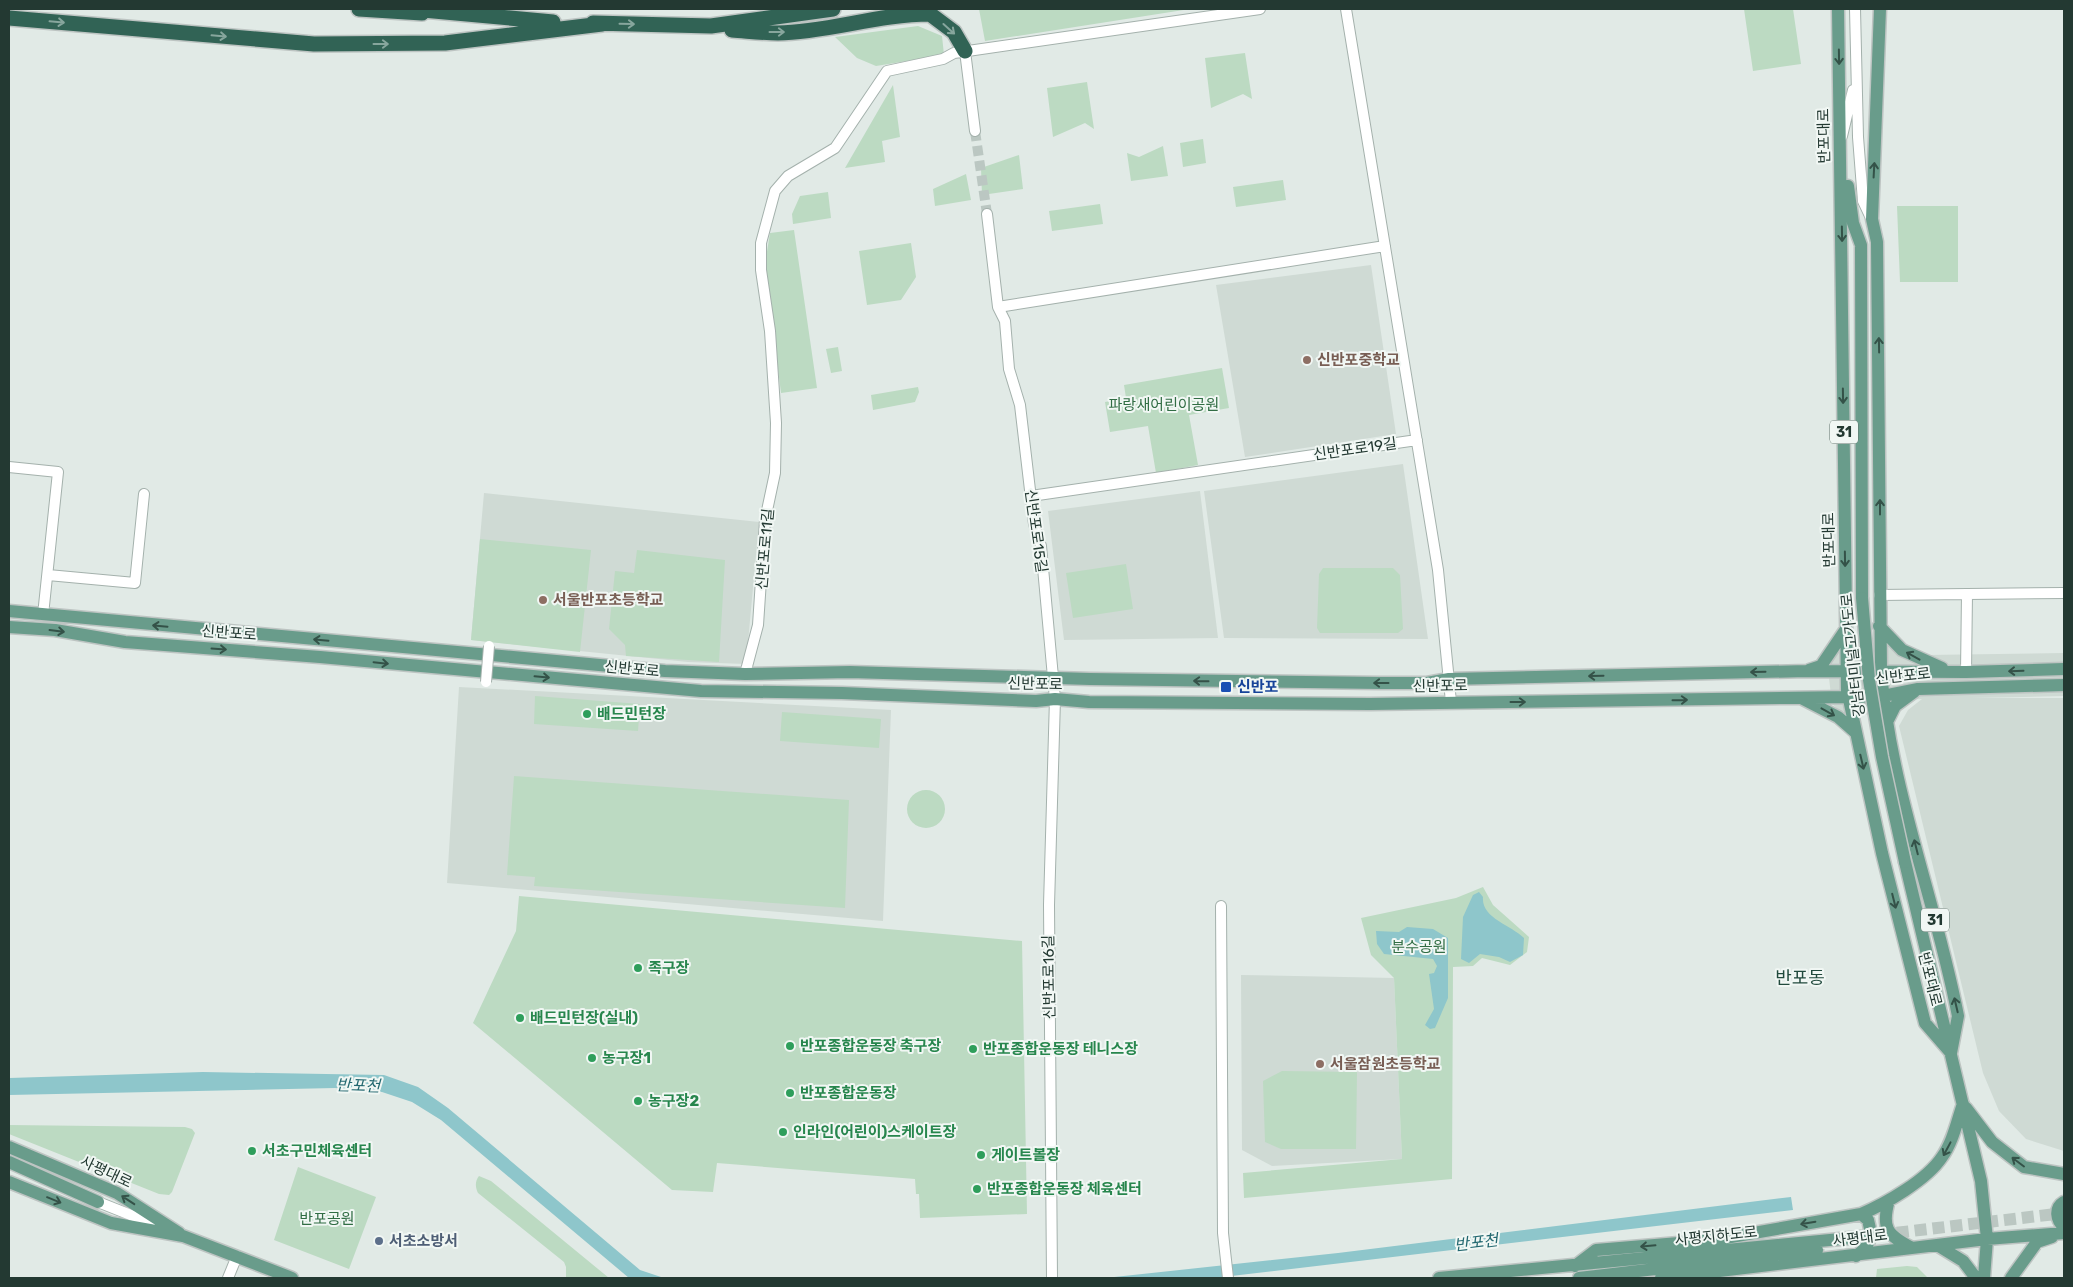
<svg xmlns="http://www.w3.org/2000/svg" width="2073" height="1287" viewBox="0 0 2073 1287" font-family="Rubik,'Noto Sans KR',sans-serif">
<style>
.built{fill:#cfdad4}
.green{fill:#bcdac2}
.water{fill:#8ec6cb}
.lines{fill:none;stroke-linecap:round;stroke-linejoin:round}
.minor-tunnel{stroke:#bbc7c2;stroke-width:10;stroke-dasharray:10 5;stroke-linecap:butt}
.major-tunnel{stroke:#bbc7c2;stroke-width:12;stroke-dasharray:12 6;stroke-linecap:butt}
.minor-casing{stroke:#a4b1ac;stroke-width:12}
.major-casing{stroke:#bdc4c2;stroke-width:15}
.highway-casing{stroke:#bdc4c2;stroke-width:18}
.minor{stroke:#fff;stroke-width:10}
.major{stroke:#699c8b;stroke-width:12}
.highway{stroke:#316355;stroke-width:15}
.minor-bridge-casing{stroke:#a4b1ac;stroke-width:12;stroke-linecap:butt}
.major-bridge-casing{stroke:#bdc4c2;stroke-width:15;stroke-linecap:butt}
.minor-bridge{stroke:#fff;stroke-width:10}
.major-bridge{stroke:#699c8b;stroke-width:12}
.oneway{stroke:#87a69d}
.oneway2{stroke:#345248}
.education-dot{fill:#8d6e63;stroke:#f1f7f4;stroke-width:2}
.transit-dot{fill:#1a4fb4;stroke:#f1f7f4;stroke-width:2}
.leisure-dot{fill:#2e9e5b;stroke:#f1f7f4;stroke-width:2}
.service-dot{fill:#5c6f8a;stroke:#f1f7f4;stroke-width:2}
.labels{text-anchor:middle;stroke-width:4;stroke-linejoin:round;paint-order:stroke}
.shield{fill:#f1f7f4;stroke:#61726c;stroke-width:1}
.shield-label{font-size:14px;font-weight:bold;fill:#233932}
.street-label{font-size:15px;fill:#233932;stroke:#f1f7f4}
.education-label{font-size:15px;font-weight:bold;fill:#785e54;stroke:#f1f7f4;text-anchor:start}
.park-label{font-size:15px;fill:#316d44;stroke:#f1f7f4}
.transit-label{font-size:15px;font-weight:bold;fill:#164399;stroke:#f1f7f4;text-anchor:start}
.leisure-label{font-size:15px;font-weight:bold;fill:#27864d;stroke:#f1f7f4;text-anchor:start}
.service-label{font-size:15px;font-weight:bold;fill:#4e5e75;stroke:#f1f7f4;text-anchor:start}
.water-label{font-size:16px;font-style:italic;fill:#236870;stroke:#f1f7f4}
.quarter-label{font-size:18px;fill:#214a3d;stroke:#f1f7f4}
</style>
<rect width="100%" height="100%" fill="#e1eae6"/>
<!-- built -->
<path class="built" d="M1371,265L1396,434L1245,457L1216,285Z
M1403,464L1428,639L1224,638L1204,491Z
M1200,491L1218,638L1064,640L1048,511Z
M484,493L759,522L746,664L688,662L471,640Z
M1901,641L1926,655L2064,653V696L1972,698H2064V1151L2026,1139L1999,1111L1983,1073L1899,726L1908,710L1922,699L1898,700L1888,712L1847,717L1832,704L1828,669L1840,645Z
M459,687L891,710L883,921L447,883Z
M1241,975L1394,978L1402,1159L1272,1166L1242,1150Z"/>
<!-- green -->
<path class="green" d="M979,9H1190L985,41Z
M1744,9H1793L1801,64L1753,71Z
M918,26L942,36L944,55L876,66L857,58L835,37Z
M1245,53L1252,99L1243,94L1211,108L1205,58Z
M1087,82L1094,129L1085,123L1053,137L1047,88Z
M893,85L900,137L882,141L885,162L845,168Z
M1203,139L1206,163L1183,167L1180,143Z
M1163,146L1168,176L1131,181L1127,153L1139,157Z
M1019,155L1023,189L982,195L981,168Z
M966,174L971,200L935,206L933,189Z
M1283,180L1286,200L1236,207L1233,187Z
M828,192L831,218L793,224L792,214L800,196Z
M1100,204L1103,224L1052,231L1049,211Z
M1897,206H1958V282H1900Z
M794,230L817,388L781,393L765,264L770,233Z
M911,243L916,277L901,300L867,305L859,251Z
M838,347L842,371L831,373L826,349Z
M1222,368L1229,408L1189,415L1198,465L1156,473L1148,426L1110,432L1105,402L1126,398L1124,385Z
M918,387L919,392L915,402L873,410L871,395Z
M480,539L591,550L580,652L471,640Z
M637,550L725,560L719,662L626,656L625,645L609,629L615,571L634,573Z
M1126,564L1133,609L1073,618L1066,573Z
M1323,568H1393L1400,575L1403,629L1398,633H1320L1317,628L1319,574Z
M535,696L640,704L638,731L534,724Z
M782,712L881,719L879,748L780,741Z
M514,776L849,800L845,908L534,886L535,877L507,875Z
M907 809a19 19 0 1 1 38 0a19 19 0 1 1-38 0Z
M1483,887L1493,905L1529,937L1527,952L1510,965L1482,958L1473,966L1453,967L1452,1179L1244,1198L1243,1173L1402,1159L1394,978L1371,955L1361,918L1456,898Z
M519,896L1022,941L1027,1214L920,1218L919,1194H916L915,1179L717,1163L713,1192L672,1190L473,1023L516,931Z
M1282,1071L1357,1072L1356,1149H1281L1265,1142L1263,1081Z
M9,1125L185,1127L192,1129L195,1133L172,1192L169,1195L159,1194L9,1134Z
M298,1167L376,1197L349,1269L274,1240Z
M479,1176L491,1181L609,1278H566V1267L564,1262L478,1193C475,1187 475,1181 479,1176Z
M1907,1266L1917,1267L1928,1278H1876L1877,1269Z"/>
<!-- water -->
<path class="water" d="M1479,892L1483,897C1481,918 1511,925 1524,938L1523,955L1510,962L1499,957L1480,954L1469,963L1461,959L1463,917L1473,895Z
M1407,927L1433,929L1448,938V998L1435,1028L1430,1029L1425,1025L1434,1009L1429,974L1434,973L1437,966L1433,959L1384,954L1377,944L1376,931L1399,932Z
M203,1072L384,1075L418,1087L448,1108L640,1270L664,1278H629L441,1120L412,1102L382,1092L335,1088L9,1095V1078Z
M1791,1197L1793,1210L1214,1278H1105L1338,1253Z"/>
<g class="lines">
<!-- minor-tunnel -->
<path class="minor-tunnel" d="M975,131L987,214"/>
<!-- major-tunnel -->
<path class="major-tunnel" d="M1861,1237L2064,1213"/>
<defs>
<path id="minor" d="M1346,9L1438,570L1451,702
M1855,9L1858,137L1863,201L1871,218
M965,51L975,131
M1842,136L1853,90
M987,214L998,307
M9,467L58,472L43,615
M1031,496L1417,440
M48,575L135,583L144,494
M1879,595L2064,593
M1966,672L1967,594
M745,674L758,625L765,520L775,473L776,423L770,331L761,270V243L775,191L788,176L835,148L887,71L943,59L954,53L1260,9
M1221,906L1223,1233L1228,1278
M98,1202L166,1229
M228,1278L237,1256
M1052,1278L1049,905L1055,699L1041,546L1034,524L1020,405L1009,369L1005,321L998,307L1385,246"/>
<path id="major" d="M1838,9L1847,690L1882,853L1925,1023L1951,1053
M1880,9L1872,219L1877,242L1881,671C1890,789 1936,901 1958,1016L1951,1053
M1848,186L1853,223L1861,245L1862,598
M9,611L665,671L745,674L850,672L1090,679L1380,683H1427L1449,679L1807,671L1966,672L2064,669
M1879,626L1902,650L1942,668
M9,627L55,630L125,642L320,657L701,691L842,693L1036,701L1055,699L1089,702L1370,704L1848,697L1883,696L1918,689L2064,685
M1809,670L1821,666L1846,629
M1803,699L1838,717L1855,732
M1887,722L1895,706L1914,692
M1905,862L1981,1181L1987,1239L1984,1278
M1966,1108L1992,1142L2024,1167L2064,1174
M9,1147L117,1193L179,1233
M9,1162L98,1202
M9,1182L111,1223L183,1236L292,1278
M1889,1200C1881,1228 1887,1235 1912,1248
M2064,1202C2054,1208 2056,1220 2064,1227
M1937,1245L1963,1261L1976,1278
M1856,1256C1870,1246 1873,1237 1868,1220L1861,1214
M1575,1266L1596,1250L1714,1240L1861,1214C1885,1204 1927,1180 1942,1157C1953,1142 1957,1121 1963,1104
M1439,1278L1861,1237
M1579,1278L1817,1250
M1661,1278L1987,1239L2064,1233
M2011,1278L2037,1242L2052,1237"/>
<path id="highway" d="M359,9L422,13
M412,9L553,22
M9,18L314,44L445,43L602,24
M593,23L711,26L833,9
M732,30C747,31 763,33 778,33C829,32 878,14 930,14L954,32L965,51"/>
</defs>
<!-- minor casing -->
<use href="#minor" class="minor-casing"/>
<!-- major casing -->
<use href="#major" class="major-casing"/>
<!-- highway casing -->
<use href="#highway" class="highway-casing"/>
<!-- minor -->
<use href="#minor" class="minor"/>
<!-- major -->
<use href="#major" class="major"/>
<!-- highway -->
<use href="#highway" class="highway"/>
<defs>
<path id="minor-bridge" d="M486,682L489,646"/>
<path id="major-bridge" d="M1862,598L1869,680L1882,757L1905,862"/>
</defs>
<!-- minor-bridge casing -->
<use href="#minor-bridge" class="minor-bridge-casing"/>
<!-- major-bridge casing -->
<use href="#major-bridge" class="major-bridge-casing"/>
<!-- minor-bridge -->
<use href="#minor-bridge" class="minor-bridge"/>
<!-- major-bridge -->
<use href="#major-bridge" class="major-bridge"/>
</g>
<!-- one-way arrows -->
<defs><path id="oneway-shaft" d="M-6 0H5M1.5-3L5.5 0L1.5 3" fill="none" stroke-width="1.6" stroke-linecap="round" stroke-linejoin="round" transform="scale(1.25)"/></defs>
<g class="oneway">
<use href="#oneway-shaft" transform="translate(57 22) rotate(5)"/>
<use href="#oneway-shaft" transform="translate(627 24) rotate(1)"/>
<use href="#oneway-shaft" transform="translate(949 29) rotate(42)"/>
<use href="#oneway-shaft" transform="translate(777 32)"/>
<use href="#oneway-shaft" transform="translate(219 36) rotate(5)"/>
<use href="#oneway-shaft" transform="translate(381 44)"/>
</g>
<g class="oneway2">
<use href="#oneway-shaft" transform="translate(1839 57) rotate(89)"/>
<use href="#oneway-shaft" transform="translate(1874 170) rotate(-87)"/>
<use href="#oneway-shaft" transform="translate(1842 234) rotate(89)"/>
<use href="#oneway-shaft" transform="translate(1879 345) rotate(-91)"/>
<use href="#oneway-shaft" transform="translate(1843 396) rotate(89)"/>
<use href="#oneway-shaft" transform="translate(1880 507) rotate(-90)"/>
<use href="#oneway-shaft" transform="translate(1845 559) rotate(89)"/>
<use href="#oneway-shaft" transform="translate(160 626) rotate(-175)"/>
<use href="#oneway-shaft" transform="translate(57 631) rotate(7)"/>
<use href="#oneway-shaft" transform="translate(321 640) rotate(-175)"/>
<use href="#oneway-shaft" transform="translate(219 649) rotate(4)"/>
<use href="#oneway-shaft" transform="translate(1913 656) rotate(-151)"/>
<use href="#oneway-shaft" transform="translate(381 663) rotate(6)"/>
<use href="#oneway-shaft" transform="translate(2016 671) rotate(178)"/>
<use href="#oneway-shaft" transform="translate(1758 672) rotate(179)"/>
<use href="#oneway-shaft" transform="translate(1596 676) rotate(179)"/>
<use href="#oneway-shaft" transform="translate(542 677) rotate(5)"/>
<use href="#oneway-shaft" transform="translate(1201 681) rotate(-179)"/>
<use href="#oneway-shaft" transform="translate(1381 683) rotate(180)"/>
<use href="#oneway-shaft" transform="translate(1680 700) rotate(-1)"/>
<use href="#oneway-shaft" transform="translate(1518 702)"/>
<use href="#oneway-shaft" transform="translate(1828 712) rotate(29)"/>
<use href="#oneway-shaft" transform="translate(1862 762) rotate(77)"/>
<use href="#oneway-shaft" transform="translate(1916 847) rotate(-104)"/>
<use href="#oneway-shaft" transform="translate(1894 901) rotate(76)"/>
<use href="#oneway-shaft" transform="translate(1956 1005) rotate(-103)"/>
<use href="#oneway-shaft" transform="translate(1947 1149) rotate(118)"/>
<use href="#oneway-shaft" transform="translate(2018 1162) rotate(-143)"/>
<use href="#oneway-shaft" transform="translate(54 1200) rotate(22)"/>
<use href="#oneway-shaft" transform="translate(128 1200) rotate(-147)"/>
<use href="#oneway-shaft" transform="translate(1808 1223) rotate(170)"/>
<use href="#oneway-shaft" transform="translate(1648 1246) rotate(175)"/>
</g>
<!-- markers -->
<g class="education-dot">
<circle cx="1307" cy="360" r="5"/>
<circle cx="543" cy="600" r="5"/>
<circle cx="1320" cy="1064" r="5"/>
</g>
<rect class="transit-dot" x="1220" y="681" width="12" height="12" rx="2.5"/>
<g class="leisure-dot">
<circle cx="587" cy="714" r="5"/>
<circle cx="638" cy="968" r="5"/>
<circle cx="520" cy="1018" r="5"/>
<circle cx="790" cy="1046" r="5"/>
<circle cx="973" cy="1049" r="5"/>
<circle cx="592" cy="1058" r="5"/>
<circle cx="790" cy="1093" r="5"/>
<circle cx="638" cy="1101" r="5"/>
<circle cx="783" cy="1132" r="5"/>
<circle cx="252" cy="1151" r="5"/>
<circle cx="981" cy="1155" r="5"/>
<circle cx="977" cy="1189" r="5"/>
</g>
<circle class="service-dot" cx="379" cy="1241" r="5"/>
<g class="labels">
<!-- shield labels -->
<g class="shield">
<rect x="1830" y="420.5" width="28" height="23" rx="4"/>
<rect x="1921" y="908.5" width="28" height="23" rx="4"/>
</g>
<g class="shield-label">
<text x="1844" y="437">31</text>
<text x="1935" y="925">31</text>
</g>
<!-- street labels -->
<g class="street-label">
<text transform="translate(1824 136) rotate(-91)" y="5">반포대로</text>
<text transform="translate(1355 449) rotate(-8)" y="5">신반포로19길</text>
<text transform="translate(1036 531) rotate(82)" y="5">신반포로15길</text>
<text transform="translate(1829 540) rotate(-91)" y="5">반포대로</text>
<text transform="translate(765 549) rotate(-85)" y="5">신반포로11길</text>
<text transform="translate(229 633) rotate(4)" y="5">신반포로</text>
<text transform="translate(1853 655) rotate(-96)" y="5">강남터미널고가도로</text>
<text transform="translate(632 669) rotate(5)" y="5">신반포로</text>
<text transform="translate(1903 676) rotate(-6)" y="5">신반포로</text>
<text transform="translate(1035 684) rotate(1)" y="5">신반포로</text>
<text transform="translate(1440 686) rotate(-1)" y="5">신반포로</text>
<text transform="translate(1049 977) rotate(-91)" y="5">신반포로16길</text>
<text transform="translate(1930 979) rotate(76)" y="5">반포대로</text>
<text transform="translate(106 1172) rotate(25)" y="5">사평대로</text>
<text transform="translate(1716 1236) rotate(-6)" y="5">사평지하도로</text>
<text transform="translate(1860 1238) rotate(-7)" y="5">사평대로</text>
</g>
<!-- education labels -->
<g class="education-label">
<text x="1317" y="365">신반포중학교</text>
<text x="553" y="605">서울반포초등학교</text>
<text x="1330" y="1069">서울잠원초등학교</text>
</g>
<!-- park labels -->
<g class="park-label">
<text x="1164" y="410">파랑새어린이공원</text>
<text x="1419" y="952">분수공원</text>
<text x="327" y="1224">반포공원</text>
</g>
<!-- transit labels -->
<g class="transit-label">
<text x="1237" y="692">신반포</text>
</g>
<!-- leisure labels -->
<g class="leisure-label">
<text x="597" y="719">배드민턴장</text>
<text x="648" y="973">족구장</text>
<text x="530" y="1023">배드민턴장(실내)</text>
<text x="800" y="1051">반포종합운동장 축구장</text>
<text x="983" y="1054">반포종합운동장 테니스장</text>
<text x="602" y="1063">농구장1</text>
<text x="800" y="1098">반포종합운동장</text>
<text x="648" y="1106">농구장2</text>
<text x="793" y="1137">인라인(어린이)스케이트장</text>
<text x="262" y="1156">서초구민체육센터</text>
<text x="991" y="1160">게이트볼장</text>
<text x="987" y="1194">반포종합운동장 체육센터</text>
</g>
<!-- service labels -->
<g class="service-label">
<text x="389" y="1246">서초소방서</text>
</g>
<!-- water labels -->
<g class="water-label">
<text transform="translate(358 1085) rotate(2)" y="6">반포천</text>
<text transform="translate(1476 1242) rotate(-7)" y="6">반포천</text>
</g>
<!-- quarter labels -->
<g class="quarter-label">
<text x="1800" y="984">반포동</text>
</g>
</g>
<!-- border -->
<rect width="2073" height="1287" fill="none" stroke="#233932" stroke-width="20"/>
</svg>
